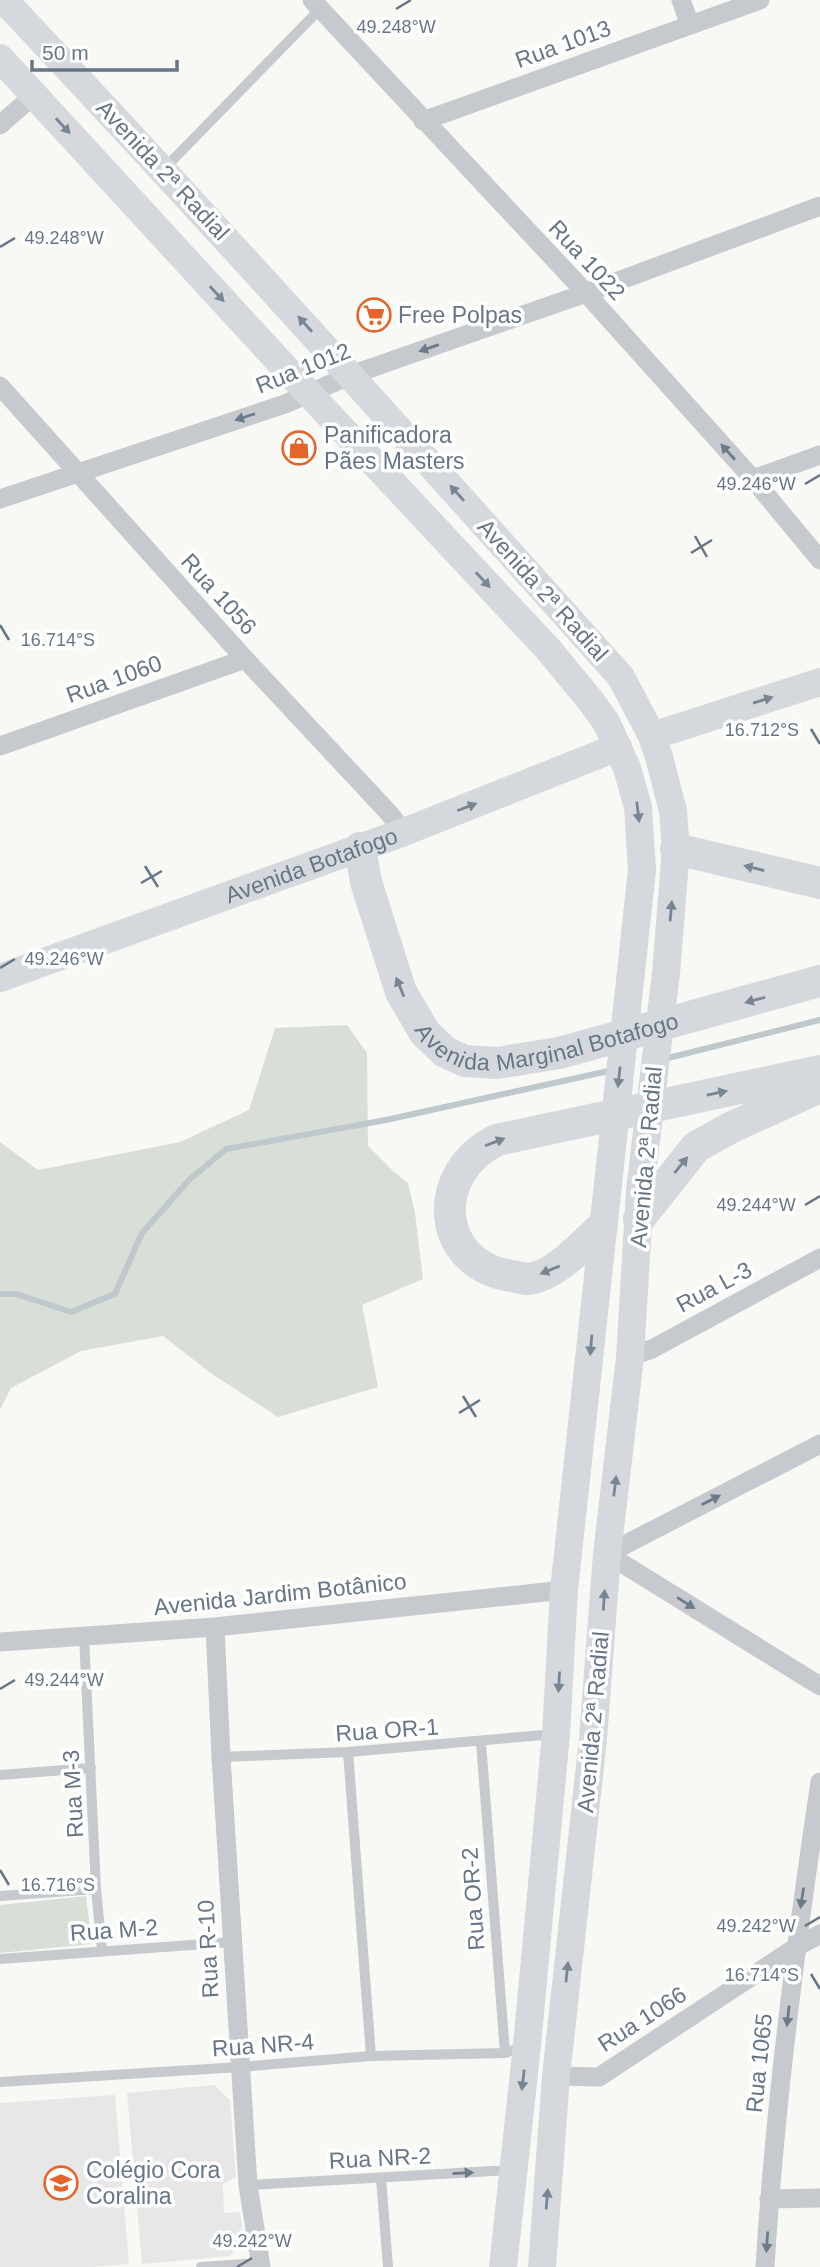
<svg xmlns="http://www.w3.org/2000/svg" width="820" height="2267" viewBox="0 0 820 2267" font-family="Arial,sans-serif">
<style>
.built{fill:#e6e7e6}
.green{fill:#d9dfd6}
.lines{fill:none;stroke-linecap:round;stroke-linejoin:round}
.stream{stroke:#bec8cd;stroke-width:6}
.lane{stroke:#c6c9cd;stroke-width:10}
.street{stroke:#c6c9cd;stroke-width:19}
.secondary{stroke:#d5d9dd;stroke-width:28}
.primary{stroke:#d5d9dd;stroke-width:32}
.oneway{fill:#788593}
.oneway2{fill:#6c7a8a}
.ticks{fill:none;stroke:#677686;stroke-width:2.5}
.labels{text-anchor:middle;stroke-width:7;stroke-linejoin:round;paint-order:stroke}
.street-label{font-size:23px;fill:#677686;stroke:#fff}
.poi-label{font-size:23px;fill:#677686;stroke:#fff;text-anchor:start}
.ticks-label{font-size:18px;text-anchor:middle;fill:#677686;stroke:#fff;stroke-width:7;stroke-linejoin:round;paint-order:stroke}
</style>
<rect width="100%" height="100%" fill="#f8f8f5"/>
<!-- built -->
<path class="built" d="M214,2085L230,2100L236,2177L223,2184L224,2213L240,2212L244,2237L230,2256L142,2264L127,2093Z
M115,2095L129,2264L89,2267H0V2103Z"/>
<!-- green -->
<path class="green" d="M347,1025L367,1053L368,1146L393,1171L408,1183L415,1213L423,1279L362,1305L378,1387L278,1417L212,1374L163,1336L81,1351L11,1388L0,1410V1142L38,1170L180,1142L249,1110L275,1028Z
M86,1896L92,1944L0,1953V1905Z"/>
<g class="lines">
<!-- stream -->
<path class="stream" d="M664,1059L820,1020
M0,1294H16L71,1312L115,1294L142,1233L189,1180L226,1149L386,1120L613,1070"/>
<!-- lane -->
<path class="lane" d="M164,169L320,9
M84,1636L96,1889L102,1950
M481,1742L505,2053
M348,1752L371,2056
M221,1757L348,1752L555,1734
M0,1775L91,1768
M0,1896L96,1889
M0,1959L232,1942
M0,2082L240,2067L371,2056L505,2053L522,2047
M381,2178L388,2267
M248,2185L510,2170
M201,2267L261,2263"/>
<!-- street -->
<path class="street" d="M312,0L586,293L753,479L820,560
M681,0L690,25
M423,121L760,0
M0,125L34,95
M0,386L245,659L388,812L404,832
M753,479L820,455
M0,499L285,404L351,375L586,293L820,206
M0,746L245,659
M630,1357L652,1349L820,1258
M607,1554L820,1686
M607,1554L820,1444
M215,1627L221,1757L248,2185L261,2267
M0,1642L215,1627L564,1590
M556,2076L599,2077L795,1948L820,1934
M769,2199L820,2198
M765,2267C775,2104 796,1943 820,1782"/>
<!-- secondary -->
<g class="secondary">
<path d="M4,0C213,222 417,449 621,677L652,736L659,757L673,811L676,849L666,973L640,1191L630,1357L607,1554L593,1739L556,2076L542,2267"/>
<path d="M0,58L286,369L548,649L590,700L606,722L627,768L638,807L642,870L564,1590L556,1734L527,2045L503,2267"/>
<path d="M652,736L820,682"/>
<path id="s1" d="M0,978L404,832L618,747"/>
</g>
<!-- primary -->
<g class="primary">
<path id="s2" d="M360,848L366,882L401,992L425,1033L445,1052L465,1061L497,1063L559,1053L820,981"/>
<path d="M676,849L820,883"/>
<path d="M639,1219L696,1147L732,1127L820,1087"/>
<path d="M602,1227C582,1245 556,1276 528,1279C523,1279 517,1277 512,1276C435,1265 429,1173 497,1140L820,1071"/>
</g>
</g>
<!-- one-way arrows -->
<defs><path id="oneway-solid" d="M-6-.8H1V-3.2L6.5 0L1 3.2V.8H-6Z" transform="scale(1.75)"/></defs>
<g class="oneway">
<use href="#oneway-solid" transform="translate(63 126) rotate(47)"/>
<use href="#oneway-solid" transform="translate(217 294) rotate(47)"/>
<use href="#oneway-solid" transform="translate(305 324) rotate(-132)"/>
<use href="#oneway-solid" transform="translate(457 493) rotate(-132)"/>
<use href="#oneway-solid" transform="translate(483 580) rotate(47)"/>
<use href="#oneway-solid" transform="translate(763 700) rotate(-17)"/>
<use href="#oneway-solid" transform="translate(467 807) rotate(-21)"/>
<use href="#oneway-solid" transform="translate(638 812) rotate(83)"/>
<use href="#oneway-solid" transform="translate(754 868) rotate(-166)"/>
<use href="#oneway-solid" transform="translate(671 911) rotate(-85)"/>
<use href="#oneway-solid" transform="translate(400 987) rotate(-112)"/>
<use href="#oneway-solid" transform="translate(755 1000) rotate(165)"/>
<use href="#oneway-solid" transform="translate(619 1077) rotate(96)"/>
<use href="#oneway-solid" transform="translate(717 1093) rotate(-12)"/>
<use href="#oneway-solid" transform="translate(495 1142) rotate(-21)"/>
<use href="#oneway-solid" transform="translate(681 1165) rotate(-51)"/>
<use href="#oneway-solid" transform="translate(550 1270) rotate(158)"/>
<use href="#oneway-solid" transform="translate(591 1345) rotate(95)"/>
<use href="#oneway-solid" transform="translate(615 1486) rotate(-83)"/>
<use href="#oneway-solid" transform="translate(604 1600) rotate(-86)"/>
<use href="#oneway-solid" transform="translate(559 1682) rotate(93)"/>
<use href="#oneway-solid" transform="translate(567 1972) rotate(-84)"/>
<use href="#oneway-solid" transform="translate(523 2080) rotate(97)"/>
<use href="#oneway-solid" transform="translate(547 2199) rotate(-85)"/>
</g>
<g class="oneway2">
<use href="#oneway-solid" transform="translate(429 348) rotate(161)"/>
<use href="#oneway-solid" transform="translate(245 417) rotate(162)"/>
<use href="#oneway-solid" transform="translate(728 452) rotate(-132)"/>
<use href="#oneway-solid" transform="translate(711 1500) rotate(-27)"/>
<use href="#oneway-solid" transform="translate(686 1603) rotate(32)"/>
<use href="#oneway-solid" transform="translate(802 1898) rotate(99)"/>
<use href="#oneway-solid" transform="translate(788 2016) rotate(96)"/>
<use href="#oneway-solid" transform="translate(463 2173) rotate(-3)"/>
<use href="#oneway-solid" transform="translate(767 2242) rotate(94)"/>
</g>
<!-- ticks -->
<path class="ticks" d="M396,9L411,0M0,247L15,238M805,484L820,475M695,536L707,557M691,553L712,540M0,625L9,640M811,729L820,744M145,866L158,887M141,883L162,871M0,968L15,959M805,1205L820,1196M463,1396L476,1417M459,1413L480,1400M0,1689L15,1680M0,1870L9,1885M805,1926L820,1917M811,1974L820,1989M237,2267L252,2258"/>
<!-- icons -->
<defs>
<symbol id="supermarket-ring" viewBox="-11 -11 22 22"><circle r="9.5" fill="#fff" stroke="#e3652a" stroke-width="1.5"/><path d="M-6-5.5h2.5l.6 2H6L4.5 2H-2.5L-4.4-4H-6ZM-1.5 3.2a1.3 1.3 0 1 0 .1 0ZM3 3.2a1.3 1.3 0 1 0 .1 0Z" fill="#e3652a"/></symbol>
<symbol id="shop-ring" viewBox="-11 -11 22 22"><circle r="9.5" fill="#fff" stroke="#e3652a" stroke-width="1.5"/><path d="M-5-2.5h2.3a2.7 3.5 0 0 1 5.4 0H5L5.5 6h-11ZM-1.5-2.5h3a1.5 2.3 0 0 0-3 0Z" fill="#e3652a"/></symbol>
<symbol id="school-ring" viewBox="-11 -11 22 22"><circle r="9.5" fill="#fff" stroke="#e3652a" stroke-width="1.5"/><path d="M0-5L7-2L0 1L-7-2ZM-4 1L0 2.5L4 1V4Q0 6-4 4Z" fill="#e3652a"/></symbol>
</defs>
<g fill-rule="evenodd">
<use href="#supermarket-ring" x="355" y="296" width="38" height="38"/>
<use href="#shop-ring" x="280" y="429" width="38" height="38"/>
<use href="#school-ring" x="42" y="2164" width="38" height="38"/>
</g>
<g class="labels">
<!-- street labels -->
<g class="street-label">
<text transform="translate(563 44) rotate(-20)" y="8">Rua 1013</text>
<text transform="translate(163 170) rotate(47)" y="8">Avenida 2ª Radial</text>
<text transform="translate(587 260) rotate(47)" y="8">Rua 1022</text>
<text transform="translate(303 368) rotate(-22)" y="8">Rua 1012</text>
<text transform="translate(543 590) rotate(48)" y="8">Avenida 2ª Radial</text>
<text transform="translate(219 594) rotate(48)" y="8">Rua 1056</text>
<text transform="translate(114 679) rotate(-20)" y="8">Rua 1060</text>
<text dy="8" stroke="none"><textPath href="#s1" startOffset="331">Avenida Botafogo</textPath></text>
<text dy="8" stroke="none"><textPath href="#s2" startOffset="327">Avenida Marginal Botafogo</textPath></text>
<text transform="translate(646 1157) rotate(-85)" y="8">Avenida 2ª Radial</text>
<text transform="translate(714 1287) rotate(-28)" y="8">Rua L-3</text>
<text transform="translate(280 1594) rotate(-6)" y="8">Avenida Jardim Botânico</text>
<text transform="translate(593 1722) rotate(-85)" y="8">Avenida 2ª Radial</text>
<text transform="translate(387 1730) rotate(-4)" y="8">Rua OR-1</text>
<text transform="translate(73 1794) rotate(-93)" y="8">Rua M-3</text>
<text transform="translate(473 1899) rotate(-94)" y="8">Rua OR-2</text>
<text transform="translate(114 1930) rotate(-4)" y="8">Rua M-2</text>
<text transform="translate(208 1949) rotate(-93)" y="8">Rua R-10</text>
<text transform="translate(642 2019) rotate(-33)" y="8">Rua 1066</text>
<text transform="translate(263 2045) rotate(-4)" y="8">Rua NR-4</text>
<text transform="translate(759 2063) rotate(-84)" y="8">Rua 1065</text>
<text transform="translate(380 2158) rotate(-3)" y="8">Rua NR-2</text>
</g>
<!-- poi labels -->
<g class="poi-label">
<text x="398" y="323">Free Polpas</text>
<text x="324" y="443">Panificadora<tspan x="324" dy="26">Pães Masters</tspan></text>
<text x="86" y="2178">Colégio Cora<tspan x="86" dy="26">Coralina</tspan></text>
</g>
</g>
<g class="ticks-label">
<text x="396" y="33">49.248°W</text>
<text x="64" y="244">49.248°W</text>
<text x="756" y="490">49.246°W</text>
<text x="58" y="646">16.714°S</text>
<text x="762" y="736">16.712°S</text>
<text x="64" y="965">49.246°W</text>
<text x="756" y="1211">49.244°W</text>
<text x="64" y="1686">49.244°W</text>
<text x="58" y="1891">16.716°S</text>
<text x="756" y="1932">49.242°W</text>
<text x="762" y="1981">16.714°S</text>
<text x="252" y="2247">49.242°W</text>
</g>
<!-- scale -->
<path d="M32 60v10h145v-10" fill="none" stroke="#677686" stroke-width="3.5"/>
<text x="42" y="60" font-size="21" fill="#677686" stroke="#ffffff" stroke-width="5" paint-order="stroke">50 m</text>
</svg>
